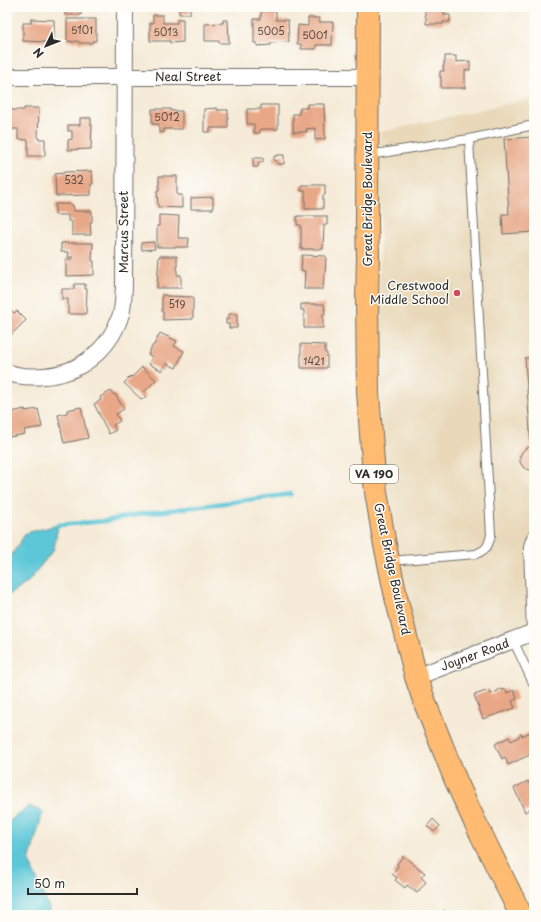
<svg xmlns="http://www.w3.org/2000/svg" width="541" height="922" viewBox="0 0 541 922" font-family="'Playpen Sans',sans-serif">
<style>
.built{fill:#e9d9ba}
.water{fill:#5dc7d8;stroke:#447982}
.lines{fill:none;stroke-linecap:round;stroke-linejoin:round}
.stream{stroke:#5dc7d8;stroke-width:4.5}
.building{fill:#e8a888}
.lane-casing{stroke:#726e68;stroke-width:10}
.street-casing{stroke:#726e68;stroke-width:18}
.primary-casing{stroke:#726e68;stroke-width:24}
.lane{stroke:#fff;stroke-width:8}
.street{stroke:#fff;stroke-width:16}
.primary{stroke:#febb71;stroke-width:22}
.poi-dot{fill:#d1495b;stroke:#fdfcf7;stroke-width:1.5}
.labels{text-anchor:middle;stroke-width:3;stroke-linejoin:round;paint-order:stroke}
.number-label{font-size:10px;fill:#5a4a42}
.shield{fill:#fdfcf7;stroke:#6a6a68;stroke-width:1}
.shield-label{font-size:11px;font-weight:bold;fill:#2b2b2b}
.street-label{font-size:12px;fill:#2b2b2b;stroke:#fdfcf7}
.poi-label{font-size:12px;fill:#2b2b2b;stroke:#fdfcf7;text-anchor:end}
</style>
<rect width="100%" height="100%" fill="#fdfcf7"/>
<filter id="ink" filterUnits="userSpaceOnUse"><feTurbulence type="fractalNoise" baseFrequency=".025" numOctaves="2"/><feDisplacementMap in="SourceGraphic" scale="8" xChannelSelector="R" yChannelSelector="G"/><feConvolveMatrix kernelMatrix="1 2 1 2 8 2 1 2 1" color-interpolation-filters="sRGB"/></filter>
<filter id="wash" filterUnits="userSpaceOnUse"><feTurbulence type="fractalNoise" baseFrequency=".012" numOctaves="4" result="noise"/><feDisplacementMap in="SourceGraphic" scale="16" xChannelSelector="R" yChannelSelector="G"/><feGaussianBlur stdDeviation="0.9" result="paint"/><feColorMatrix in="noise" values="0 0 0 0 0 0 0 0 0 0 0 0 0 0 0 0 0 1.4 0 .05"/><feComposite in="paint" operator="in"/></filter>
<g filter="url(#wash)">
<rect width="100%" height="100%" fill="#f6ebd8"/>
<!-- built -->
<path class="built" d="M534,98V622L452,653L432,657L421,650L412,636L398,569L380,455V132Z"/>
<!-- water -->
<path class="water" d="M58,525L54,549L27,583L7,596V562L26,533Z
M29,806L43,812L29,861L52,915H7V823Z"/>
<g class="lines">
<!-- stream -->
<path class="stream" d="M58,525L106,521L134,515L291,494"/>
</g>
<g id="blocks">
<!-- building -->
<path class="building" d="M65,7H81V15H65Z
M179,7H190V14H179Z
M425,7H444V15H450V22H443V24H426V17L425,16Z
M263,11H275L276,13V20H288L289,42L271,43V45L257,46V43H254V19H261V13Z
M153,15H163V23H177V19H183V42L170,43V41H150V23H153Z
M308,18H319V22H333L332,45H316V49H301V44H297L298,25L308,26Z
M31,19L54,20V41H47V42L23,41V23H31Z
M67,19H96V41H92V43H79L78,41L71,42V41H67Z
M223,20H228L229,43H219V41H205V24L223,23Z
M445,56H456V62L470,61V70H465V88H441V77H440V71H444L443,66H444V62H445Z
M307,104H324L325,139L315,140V128L306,129L307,132H293V114H299V111H300V108H307Z
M261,105H278V129H260V133H254V124H247V109H261Z
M7,108L12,109V110H24V108H39L38,139H45V156H28V140L18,139V129H7Z
M217,108V110H228V128H210V132H204V109Z
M152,109H171V111H182V129H164V132L159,133V124H152Z
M80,118H91V125H92L91,149L68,150V140L72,139V131H68V125H80Z
M534,137V232L503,234L502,214H509L504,139Z
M277,155H284V164H277V161H274V156H277Z
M253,158H263V162H259L258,167H253Z
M92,171L93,184H91V195L56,196L55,174L64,173V172Z
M159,176H177V195H182V208L158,207L157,190H159Z
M301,185H325V195H323V209H305V191H301Z
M213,197V209H191V198Z
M55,204H70V205H73L74,211H92V222H90L91,235H72V221H68V215H55Z
M159,215L179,216L178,238H189L188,247H157V226H159Z
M297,216H327V225H324L323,249H301V225H297Z
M154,242L155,249L142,250L141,243Z
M61,243H93L92,261H94V275L66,276V259H73V257H68L69,252H61Z
M302,255L326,256L325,274H324L323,289H304L305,271H301Z
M159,256H177V275H181V288H157L158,270Z
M74,284H85V289H87L86,314H68V299H62V289H74Z
M162,295H166V296L193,297V319L163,320V312H162Z
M301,304H324L325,314H323V328H304V310H301Z
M7,306L14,313L17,311L26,320L9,337L7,335Z
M229,314H237V328H229V324H226V319H229Z
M160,333L177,341L174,346L184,351L176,368L166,363L162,371L149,364L152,357L148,354L153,345H154Z
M301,344L325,345V353H327V368H301Z
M534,357V470H531L526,469L523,467L520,462V457L522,452L526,448L531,447L525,358Z
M142,367L156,380L143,393L146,396L142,400L124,383L131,376L132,377Z
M111,391L114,395L115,394L124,409L116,414L120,421L113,425L116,430L109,434L94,404L101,400L100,397Z
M81,407L88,438L64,443L58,415L67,413V410Z
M25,409V411L38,409L42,427L24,430L25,434L10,437L7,420V413Z
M501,689L502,690L506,689L507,693L514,690L517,699L512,701L515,708L483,719L474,695L489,690L490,694L498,691V690Z
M530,732L533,734L534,736V753L508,765L505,757L502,759L495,744L509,737L511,741L519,737L518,736L521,734L522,736Z
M528,781L530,785L534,783V807L525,812L514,788Z
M433,819L440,826L434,832L427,826Z
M403,856L425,873L421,877L426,882L417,893L407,885L405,888L395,880L397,878L392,874L398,866L397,864Z
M445,910L448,915H435Z"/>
</g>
</g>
<g filter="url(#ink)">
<use href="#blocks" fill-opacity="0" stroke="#726e68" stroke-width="1"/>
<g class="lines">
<defs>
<path id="lane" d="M369,155L469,139L534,125
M390,561L476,554C487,549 488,547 491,535L469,139
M531,633L528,546L531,537L534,533
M513,640L534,685"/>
<path id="street" d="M7,77H368
M7,372C18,377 32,377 44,376C79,374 109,350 120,317C124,307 123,297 124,287L125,7
M416,677L534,632"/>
<path id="primary" d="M368,7L367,224L368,257L367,300L368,392L373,463L376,492L384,540L396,597L416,677L425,703L456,781L474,820L521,915"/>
</defs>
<!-- lane casing -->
<use href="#lane" class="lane-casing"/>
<!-- street casing -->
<use href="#street" class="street-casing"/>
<!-- primary casing -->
<use href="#primary" class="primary-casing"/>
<!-- lane -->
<use href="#lane" class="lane"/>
<!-- street -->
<use href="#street" class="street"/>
<!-- primary -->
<use href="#primary" class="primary"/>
</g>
</g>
<!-- markers -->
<circle class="poi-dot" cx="457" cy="293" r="4"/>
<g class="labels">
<!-- number labels -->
<g class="number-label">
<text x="82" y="34">5101</text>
<text x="271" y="35">5005</text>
<text x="166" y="36">5013</text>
<text x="315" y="39">5001</text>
<text x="167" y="121">5012</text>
<text x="74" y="184">532</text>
<text x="177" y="308">519</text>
<text x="314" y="365">1421</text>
</g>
<!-- shield labels -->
<rect class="shield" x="350" y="465" width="48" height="18" rx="3"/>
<g class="shield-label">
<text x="374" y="478">VA 190</text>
</g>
<!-- street labels -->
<g class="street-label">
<text x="188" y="81">Neal Street</text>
<text transform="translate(368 199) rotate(-90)" y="4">Great Bridge Boulevard</text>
<text transform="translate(124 232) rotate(-90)" y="4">Marcus Street</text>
<text transform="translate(392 569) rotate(78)" y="4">Great Bridge Boulevard</text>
<text transform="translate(475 655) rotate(-20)" y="4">Joyner Road</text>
</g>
<!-- poi labels -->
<g class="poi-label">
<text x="449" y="290">Crestwood<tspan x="449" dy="14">Middle School</tspan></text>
</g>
</g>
<!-- margin -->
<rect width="541" height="922" fill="none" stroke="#fdfcf7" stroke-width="24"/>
<!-- north arrow -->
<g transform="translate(46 46) rotate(227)" stroke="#fdfcf7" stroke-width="3" paint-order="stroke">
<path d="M0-3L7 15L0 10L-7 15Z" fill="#2b2b2b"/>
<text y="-6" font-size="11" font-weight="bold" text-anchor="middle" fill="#2b2b2b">N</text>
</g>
<!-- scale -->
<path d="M28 888v6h109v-6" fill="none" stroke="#2b2b2b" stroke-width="2"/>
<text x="34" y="888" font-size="12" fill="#2b2b2b" stroke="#fdfcf7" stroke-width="3" paint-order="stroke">50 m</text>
</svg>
